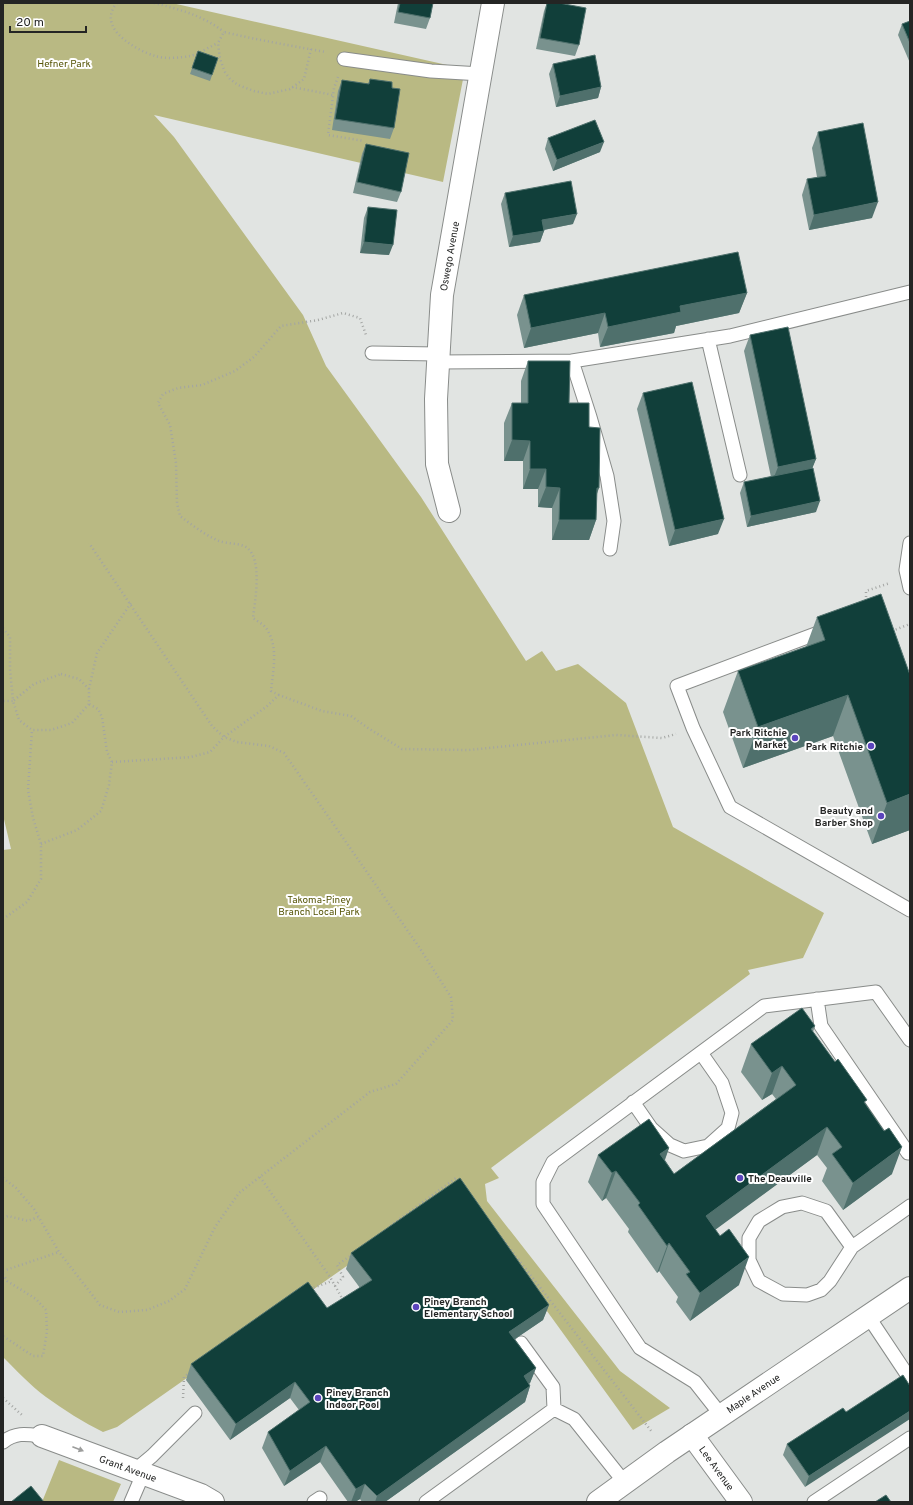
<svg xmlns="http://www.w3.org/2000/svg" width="913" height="1505" viewBox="0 0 913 1505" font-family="Overpass,sans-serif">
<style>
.green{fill:#b9b983}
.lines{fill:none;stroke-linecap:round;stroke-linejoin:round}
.lane-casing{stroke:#898c8a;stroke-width:15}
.street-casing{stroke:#898c8a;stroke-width:24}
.secondary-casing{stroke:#898c8a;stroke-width:24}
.path{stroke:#a3a5a3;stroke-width:2.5;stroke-dasharray:1 3;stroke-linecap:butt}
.lane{stroke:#fff;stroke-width:13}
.street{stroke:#fff;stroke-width:22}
.secondary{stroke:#fff;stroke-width:22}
.wall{fill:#79928e}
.shaded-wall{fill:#4f706c}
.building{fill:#113f3a;stroke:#4f706c}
.oneway{fill:#9c9d9c}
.poi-dot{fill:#5b44bc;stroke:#fff;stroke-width:1.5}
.labels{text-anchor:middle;stroke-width:4;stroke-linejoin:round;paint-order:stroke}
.park-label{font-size:10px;fill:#565507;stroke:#fff}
.street-label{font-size:10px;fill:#242524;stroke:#fff}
.poi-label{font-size:10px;font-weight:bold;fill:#242524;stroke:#fff;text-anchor:end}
</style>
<rect width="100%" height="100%" fill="#e1e4e2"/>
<!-- green -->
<path class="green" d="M3,3H172L465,69L443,182L154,115L174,137L303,315L326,366L421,497L526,661L542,651L556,671L578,664L626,703L673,827L824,913L803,958L748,970L750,974L491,1168L499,1178L485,1184L487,1201L620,1371L670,1408L633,1430L458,1188L117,1427L103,1432C83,1422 64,1410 46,1397C30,1385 17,1371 3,1357V850L11,849L3,815Z
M59,1460L121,1484L113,1502H42Z"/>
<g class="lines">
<defs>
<path id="lane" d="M344,59L431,71L481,74
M708,339L740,475
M372,353L438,354
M572,361L730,336L910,292
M438,362L572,361L590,417L607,476L614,521L610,549
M910,543L906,570L910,588
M826,630L677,686L693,728L730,807L910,910
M817,999L821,1026L908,1153H910
M633,1102L651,1128L670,1145L684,1151L708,1146L728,1128L732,1113L722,1083L701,1053
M852,1247L826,1211L802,1203L782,1207L759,1221L749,1238V1260L759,1281L783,1294L807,1295L821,1290L830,1281L852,1247L910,1206
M868,1316L910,1379
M521,1343L553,1387L554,1409
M721,1415L695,1382L640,1348L543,1204V1182L553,1162L764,1006L876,992L910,1040
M3,1442C16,1432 26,1434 42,1436
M134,1471L152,1456L195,1413
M131,1502L143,1474
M314,1502L320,1498
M426,1502L554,1409L574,1419L625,1483
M814,1502L910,1438"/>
<path id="street" d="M449,511L437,464L436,399L442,295L493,3
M692,1435L741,1502
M42,1436L201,1495L213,1502"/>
<path id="secondary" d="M598,1502L667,1452L910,1288"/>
</defs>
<!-- lane casing -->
<use href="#lane" class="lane-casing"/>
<!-- street casing -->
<use href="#street" class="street-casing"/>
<!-- secondary casing -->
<use href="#secondary" class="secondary-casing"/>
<!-- path -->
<path class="path" d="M117,3C115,5 113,8 112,11C104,33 139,51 155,56C165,59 180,58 190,56C199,54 209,47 218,43
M154,3C179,9 204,16 224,32
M311,49L304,79L290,89L268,94L254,91L238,85L230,79L225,72L220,59L218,43L224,32C258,40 292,46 326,52
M338,77L334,88L328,135L364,141
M292,87L333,95
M866,601V591L890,583
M3,628L10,637V669L13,701H3
M892,631L910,624
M61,674L79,679L89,689V704L72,723L51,730H32L19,720L13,701L34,684Z
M89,689L97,653L131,603
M279,695L271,691C273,671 279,646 266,628C263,624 257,621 253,618C255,601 263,558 246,547C239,543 227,544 219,541C205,535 192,525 180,516L177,503L176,463L170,425L158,403L163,394L178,388L202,385L235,371L254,357L281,326L318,320L343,313L360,318L366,335
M112,762L191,757L210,752L224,737L266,707L279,695L322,711L351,716L368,728L402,749L469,750L616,735L662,738L676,734
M41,844L77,830L101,811L109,785L112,762L107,752L102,717L98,709L89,704
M3,919L27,902L41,879V844L33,818L28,790L32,730
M260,1177L330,1277L343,1300
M3,1178L16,1188L34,1209L59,1252L100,1305L119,1312L147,1310L169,1301L185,1289L215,1227L239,1193L370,1092L396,1084L453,1020L451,997L419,947L284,753L269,746L237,742L224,737L212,726L89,543
M3,1218L8,1216L28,1221L38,1217
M390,1226L456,1178L459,1182
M501,1237L652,1432
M3,1271L59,1252
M3,1274L7,1281L36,1299L46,1310L47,1331L43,1356H33L3,1336
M335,1286L343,1277L337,1265L353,1254
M310,1289L332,1281
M3,1398L22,1415
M183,1398L184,1377L189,1373"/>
<!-- lane -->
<use href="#lane" class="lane"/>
<!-- street -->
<use href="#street" class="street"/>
<!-- secondary -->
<use href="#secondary" class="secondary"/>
</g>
<!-- wall -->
<path class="wall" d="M398,3H433L430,18L426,29L394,23Z
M547,3H559L579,45L575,56L536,49L544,11Z
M910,21V63L898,35L902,24Z
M198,51L218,58L210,81L190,74Z
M553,64L601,87L598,98L556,107L549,74Z
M370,79L394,128L390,139L332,130L338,91L342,80L368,84Z
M818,132L872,218L809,230L802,195L807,179L817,177L812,148Z
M548,138L600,152L553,171L545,149Z
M366,144L401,192L397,202L353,193L362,154Z
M505,193L573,224L544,230V231L540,242L509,247L501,204Z
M368,207L389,255L360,253L364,218Z
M747,293L739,313L676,326L674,333L600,347L598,333L524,348L517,315L524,295Z
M750,335L816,459L812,468L816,512L747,527L740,493L744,482L771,477L744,351Z
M528,361L569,403L589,427L597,496L596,520L589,540H552V508L538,507V489H523V461H504V423L512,403H521V381Z
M643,393L718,534L669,546L637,409Z
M817,617L910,830L872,844L833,736L743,768L723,712L738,671L806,647Z
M815,1026L813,1032L866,1104L892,1174L843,1210L822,1181L827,1168L817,1155L715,1229L739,1285L690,1321L676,1302L678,1297L659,1271L657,1273L628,1232L629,1229L606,1198L602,1201L588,1182L598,1155L669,1148L665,1160L674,1174L776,1099L772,1094L762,1100L741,1072L751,1044Z
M351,1253L549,1305L543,1320L515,1339L536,1368L530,1383L529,1384L530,1386L525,1402L385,1502H362L360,1499L355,1502H348L320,1462L284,1486L262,1448L268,1432L299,1410L290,1398L230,1440L186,1380L191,1364L327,1308L360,1288L346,1269Z
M846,1412L805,1487L783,1455L787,1444Z"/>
<!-- shaded-wall -->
<path class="shaded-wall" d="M601,87L598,98L556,107L560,96Z
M604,142L600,152L553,171L557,160Z
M878,202L872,218L809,230L814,215Z
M577,214L573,224L538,231L542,220Z
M544,231L540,242L509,247L513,236Z
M364,242L393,245L389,255L360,253Z
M747,293L739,313L676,326L674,333L600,347L608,327L680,306Z
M605,313L598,333L524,348L531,328Z
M512,440L530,441L523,461H504Z
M816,459L810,474L772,482L778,467Z
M530,469H546L538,489H523Z
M546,487L560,488L552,508L538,507Z
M597,488H599L592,508Z
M820,501L816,512L747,527L751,516Z
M724,519L718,534L669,546L675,530Z
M559,520H596L589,540H552Z
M848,695L833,736L743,768L758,727Z
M910,794V830L872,844L887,803Z
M782,1066L772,1094L762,1100L772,1073Z
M827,1127L817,1155L696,1244L706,1216Z
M902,1147L892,1174L843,1210L853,1183Z
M669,1148L659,1175L660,1154Z
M616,1171L606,1198L602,1201L612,1173Z
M669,1243L659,1271L657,1273L667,1246Z
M749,1257L739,1285L690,1321L700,1293Z
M549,1305L543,1320L503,1347L509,1332Z
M536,1368L530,1383L518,1392L524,1376Z
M295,1382L290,1398L230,1440L236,1424Z
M530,1386L525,1402L385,1502H375L377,1496Z
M910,1411V1419L805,1487L809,1476Z
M326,1446L320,1462L284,1486L290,1471Z
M365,1484L360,1499L355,1502H351L356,1489Z"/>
<!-- building -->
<path class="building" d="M400,3H433L430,18L398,12Z
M547,3H559L586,8L579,45L540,38Z
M910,21V43L902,24Z
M198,51L218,58L212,75L192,68Z
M595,55L601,87L560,96L553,64Z
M370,79L392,82V88L400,89L394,128L335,119L342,80L369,84Z
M595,120L604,142L557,160L548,138Z
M863,123L878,202L814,215L807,179L826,176L818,132Z
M366,144L409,153L401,192L357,182Z
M571,181L577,214L542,220L544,231L513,236L505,193Z
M368,207L397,210L393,245L364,242Z
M738,252L747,293L680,306L681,312L608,327L605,313L531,328L524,295Z
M788,327L816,459L778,467L750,335Z
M528,361H570L569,403H589V427L600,428L599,488H597L596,520H559L560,488L546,487V469H530V441L512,440V403H528Z
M692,382L724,519L675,530L643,393Z
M813,468L820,501L751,516L744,482Z
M881,594L910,675V794L887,803L848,695L758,727L738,671L825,640L817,617Z
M802,1008L815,1026L811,1029L835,1062L838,1059L867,1100L864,1102L884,1131L889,1128L902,1147L853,1183L832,1154L842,1147L827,1127L706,1216L720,1236L729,1229L749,1257L700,1293L686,1274L690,1272L669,1243L667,1246L638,1205L640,1203L616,1171L612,1173L598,1155L649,1119L669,1148L660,1154L674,1174L796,1085L782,1066L772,1073L751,1044Z
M460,1178L549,1305L509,1332L536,1368L524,1376L530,1386L377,1496L365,1484L356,1489L326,1446L290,1471L268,1432L310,1402L295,1382L236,1424L191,1364L308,1282L327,1308L372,1280L351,1253Z
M903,1375L910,1386V1411L809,1476L787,1444L843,1408L846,1412Z
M31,1486L44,1502H11Z
M886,1495L891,1502H875Z"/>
<!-- one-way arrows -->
<defs><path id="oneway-solid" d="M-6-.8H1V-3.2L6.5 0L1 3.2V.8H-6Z"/></defs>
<use class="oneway" href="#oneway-solid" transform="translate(78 1449) rotate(21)"/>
<!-- markers -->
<g class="poi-dot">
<circle cx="795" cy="738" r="4"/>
<circle cx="871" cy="746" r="4"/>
<circle cx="881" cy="816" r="4"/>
<circle cx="740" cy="1178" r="4"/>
<circle cx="416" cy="1307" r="4"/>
<circle cx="318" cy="1398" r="4"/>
</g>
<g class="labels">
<!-- park labels -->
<g class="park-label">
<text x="64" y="67">Hefner Park</text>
<text x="319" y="903">Takoma-Piney<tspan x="319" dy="12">Branch Local Park</tspan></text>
</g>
<!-- street labels -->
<g class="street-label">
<text transform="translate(449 256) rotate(-80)" y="4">Oswego Avenue</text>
<text transform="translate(753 1393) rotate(-34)" y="4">Maple Avenue</text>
<text transform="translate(128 1468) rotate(20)" y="4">Grant Avenue</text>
<text transform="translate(717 1468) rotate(54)" y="4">Lee Avenue</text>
</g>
<!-- poi labels -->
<g class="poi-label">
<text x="787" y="736">Park Ritchie<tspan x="787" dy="12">Market</tspan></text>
<text x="863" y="750">Park Ritchie</text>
<text x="873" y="814">Beauty and<tspan x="873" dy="12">Barber Shop</tspan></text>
<text x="748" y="1182" text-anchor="start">The Deauville</text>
<text x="424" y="1305" text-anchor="start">Piney Branch<tspan x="424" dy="12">Elementary School</tspan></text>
<text x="326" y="1396" text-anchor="start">Piney Branch<tspan x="326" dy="12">Indoor Pool</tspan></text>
</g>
</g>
<!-- border -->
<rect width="913" height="1505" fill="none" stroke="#242524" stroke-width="8"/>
<!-- scale -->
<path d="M10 26v6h76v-6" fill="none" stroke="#242524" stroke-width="2"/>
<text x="16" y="26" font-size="12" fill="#242524" stroke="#ffffff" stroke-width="3" paint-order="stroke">20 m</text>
</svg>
